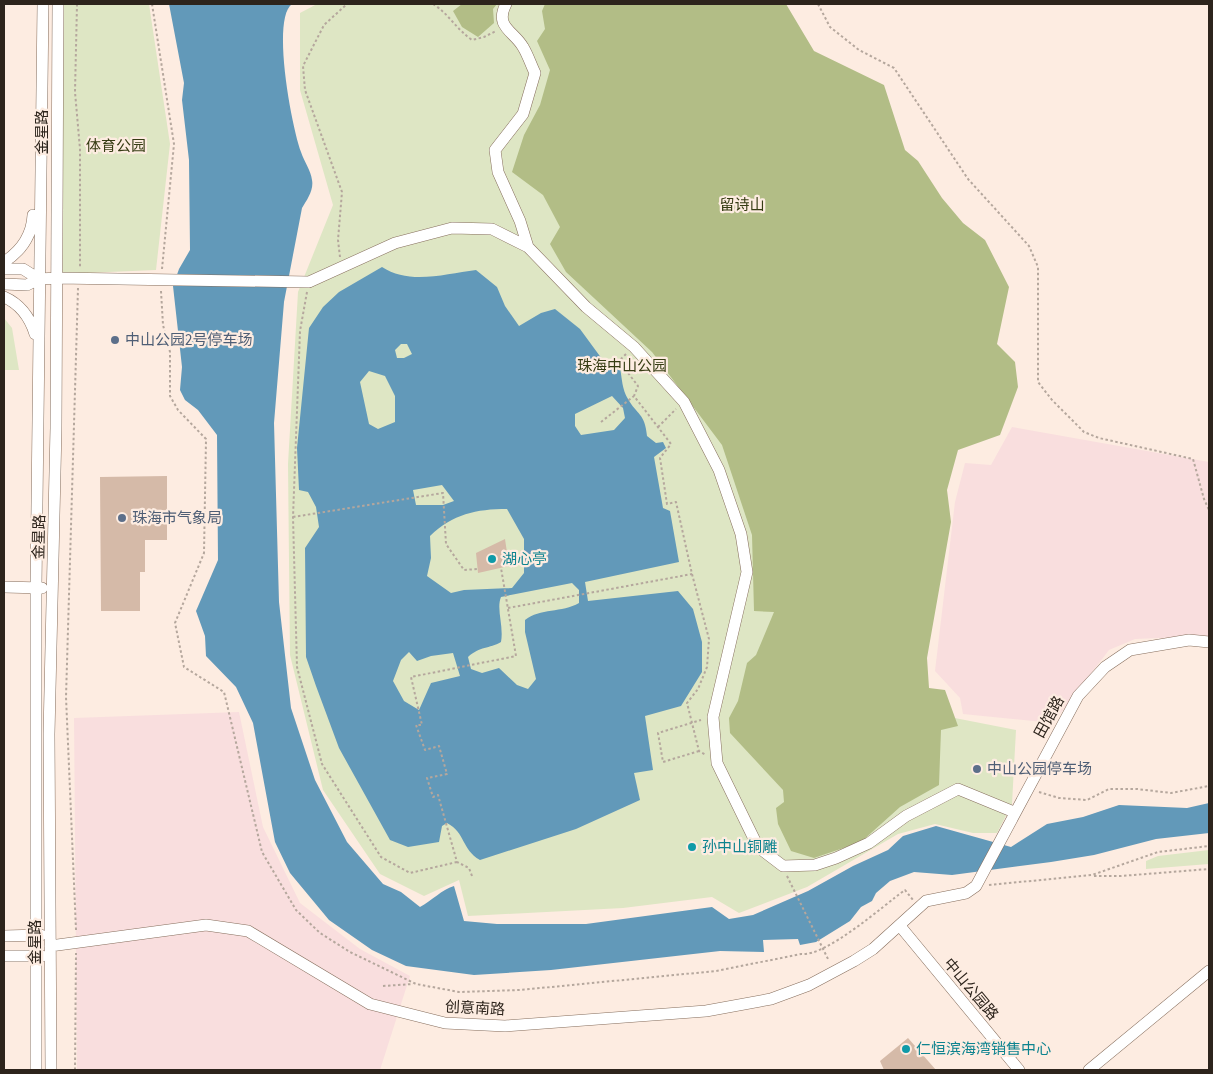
<svg xmlns="http://www.w3.org/2000/svg" width="1213" height="1074" viewBox="0 0 1213 1074" font-family="'Source Sans 3','Noto Sans SC',sans-serif">
<style>
.industrial{fill:#f9dede}
.green{fill:#dee6c4}
.forest{fill:#b2bd86}
.water{fill:#6299b9;fill-rule:evenodd}
.building{fill:#d5baa8}
.lines{fill:none;stroke-linecap:round;stroke-linejoin:round}
.minor-casing{stroke:#866e5d;stroke-width:12}
.path{stroke:#b5a79d;stroke-width:2;stroke-dasharray:2.5 2.5;stroke-linecap:butt}
.minor{stroke:#fff;stroke-width:11}
.service-dot{fill:#5c6f8a;stroke:#fdece1;stroke-width:2}
.culture-dot{fill:#0f9aa8;stroke:#fdece1;stroke-width:2}
.labels{text-anchor:middle;stroke-width:4.5;stroke-linejoin:round;paint-order:stroke}
.street-label{font-size:15px;fill:#2d241c;stroke:#fdece1}
.park-label{font-size:15px;fill:#363c13;stroke:#fdece1}
.service-label{font-size:15px;fill:#4e5e75;stroke:#fdece1;text-anchor:start}
.culture-label{font-size:15px;fill:#0d838f;stroke:#fdece1;text-anchor:start}
</style>
<rect width="100%" height="100%" fill="#fdece1"/>
<!-- industrial -->
<path class="industrial" d="M1012,427L1209,462V636L1135,639L1109,650L1053,723L963,714L960,698L935,671L955,502L965,463L991,465Z
M239,712L263,827L300,903L360,949L410,976L380,1070H77L74,718Z"/>
<!-- green -->
<path class="green" d="M63,4H149L170,144L156,270L61,274Z
M317,4H775L940,447L919,711L1016,730L1012,804L997,833H973L935,824L898,834L807,887L739,913L712,897L623,908L468,916L459,880L424,896L380,874L323,790L290,655L288,464L298,292L333,205L300,90V13Z
M4,318L12,328L19,370H4Z
M1209,850V864L1146,869V861L1158,856Z"/>
<!-- forest -->
<path class="forest" d="M462,4H497L493,9L494,23L478,37L462,27L453,11Z
M545,4H786L814,51L884,85L905,150L918,161L942,198L963,223L985,240L1009,287L997,344L1015,362L1018,387L1000,435L958,450L947,490L951,522L927,658L929,688L945,690L958,726L941,730L939,785L900,807L861,842L814,858L791,851L778,824L776,808L784,802L783,790L730,733L729,718L738,701L747,663L756,655L774,612L754,611L752,535L722,445L652,352L566,272L550,244L560,227L543,195L512,172L524,135L540,105L550,70L537,41L545,29L542,11Z"/>
<!-- water -->
<path class="water" d="M169,4H292C271,19 292,128 301,152C304,161 311,171 312,180C314,190 307,200 302,208L284,302L274,423L279,602L291,708L315,780L347,842L383,884L401,892L420,907C433,900 441,890 454,886L464,921L497,924H586L712,907L729,919L753,915L808,891L853,866L888,850L903,836L936,826L1011,847L1047,824L1083,817L1119,805L1187,808L1209,803V833L1156,839L1094,855L1051,862L952,875L914,872L890,881L876,893L872,901L861,907L850,921L816,942L800,945L798,939L763,940L764,952L720,951L551,970L474,975L406,966L372,950L329,920L290,873L275,842L253,723L236,687L206,656L205,636L196,611L218,560L217,435L198,410L185,400L180,390L182,367L173,286L179,269L190,250L189,160L182,100L184,83Z
M382,267C409,285 445,274 476,270L497,287L505,306L519,326L541,313L555,309L580,329L602,359L620,368C622,378 622,390 628,399C637,415 645,413 647,436L656,443L663,442L666,448L654,457L663,508L670,511L679,562L585,582L588,601L678,591L693,609L702,642V672L681,706L645,716L653,770L634,773L640,800L576,829L480,860C461,849 466,833 447,823L442,826L439,842L408,847L390,840L339,748L316,686L306,657L305,548L319,527L316,507L308,492L299,490L297,448L309,328L323,307L339,292ZM401,344H407L412,354L404,358H397L395,350ZM369,371L385,376L395,396V422L378,429L369,424L360,382ZM612,396L623,408L625,418L614,430L581,435L575,426V414ZM442,485L454,501L443,505H416L413,490ZM507,509L524,539V573L512,588L464,590L451,593L427,576L431,558L430,536C453,514 476,509 507,509ZM572,583L579,590V603C562,613 540,608 525,620V632L536,679L528,689L517,685L499,668L482,673L471,669L468,657C480,646 489,649 501,642C504,626 496,609 501,597ZM409,652L417,661L431,656L453,653L460,676L431,683L419,710L404,701L393,681L401,660Z"/>
<!-- building -->
<path class="building" d="M167,476V540H145V572H140V611H101L100,477Z
M505,539L509,566L478,573L476,553Z
M908,1038L936,1070H884L880,1061Z"/>
<g class="lines">
<defs>
<path id="minor" d="M506,4C494,27 514,31 523,47C528,55 531,65 535,73L523,114L495,150L498,172L520,221L528,247L586,307L634,347L684,402L719,470L741,534L747,572L713,717L717,763L758,847L783,866L815,865L836,858L869,843L906,816L958,789L1014,812
M4,262C21,251 32,235 33,215
M4,269H23L39,279
M4,284L27,285L39,279L58,278L309,282L395,243L452,228L492,229L528,247
M4,297C20,304 30,318 35,334
M4,587L42,588
M900,926L1019,1070
M4,936L41,935
M50,946L206,925L248,931L370,1004L445,1023L505,1026L706,1011L771,999L809,985L854,961L873,949L926,901L966,893L976,886L1078,696L1105,667L1130,650L1189,640L1209,642
M4,956H42
M36,1070V587L43,4
M51,1070L49,734L56,428L58,4
M1089,1070L1209,971"/>
</defs>
<!-- minor casing -->
<use href="#minor" class="minor-casing"/>
<!-- path -->
<path class="path" d="M77,4L75,92L80,149V268
M152,4L174,144L162,269
M433,4C449,14 456,29 472,40L484,37L496,31
M818,4L830,27L859,50L894,68L968,179L1029,246L1038,267V382L1052,400L1084,432L1099,438L1193,459L1204,499L1209,510
M340,257L338,240L342,192L305,90L303,66L324,25L347,4
M161,291L163,325L170,352V396L178,410L206,439L204,553L175,623L184,667L224,692L262,852L296,910L320,933L350,952L416,984L459,992L520,990L716,971L801,954C826,957 884,905 905,890L913,900
M307,292L300,331L293,517L297,667L322,764L381,857L410,873L457,862
M626,354L619,361L638,386L634,396L671,444L660,458L667,504L676,502L692,574L709,639L707,667L698,689L687,703L699,751L706,755
M601,422L634,396
M658,427L676,409
M293,517L443,493L446,544L464,570L478,569
M508,608L692,574
M699,751L663,762L658,733L701,720
M1039,792L1059,798L1087,800L1109,789H1137L1171,793L1209,786
M472,876L469,868L457,862L438,795L433,797L427,778L447,774L439,746L425,750L416,725H422L411,677L516,656L501,568
M787,876L829,961
M1094,876H1121L1209,869
M989,885L1092,875L1158,852L1209,846
M76,930L66,697L78,288
M383,986L413,984
M75,1070L76,953"/>
<!-- minor -->
<use href="#minor" class="minor"/>
</g>
<!-- markers -->
<g class="service-dot">
<circle cx="115" cy="340" r="5"/>
<circle cx="122" cy="518" r="5"/>
<circle cx="977" cy="769" r="5"/>
</g>
<g class="culture-dot">
<circle cx="492" cy="559" r="5"/>
<circle cx="692" cy="847" r="5"/>
<circle cx="906" cy="1049" r="5"/>
</g>
<g class="labels">
<!-- street labels -->
<g class="street-label">
<text transform="translate(42 132) rotate(-90)" y="5">金星路</text>
<text transform="translate(39 537) rotate(-89)" y="5">金星路</text>
<text transform="translate(1049 717) rotate(-61)" y="5">田馆路</text>
<text transform="translate(35 942) rotate(-90)" y="5">金星路</text>
<text transform="translate(971 989) rotate(50)" y="5">中山公园路</text>
<text transform="translate(475 1008) rotate(3)" y="5">创意南路</text>
</g>
<!-- park labels -->
<g class="park-label">
<text x="116" y="151">体育公园</text>
<text x="742" y="210">留诗山</text>
<text x="622" y="371">珠海中山公园</text>
</g>
<!-- service labels -->
<g class="service-label">
<text x="125" y="345">中山公园2号停车场</text>
<text x="132" y="523">珠海市气象局</text>
<text x="987" y="774">中山公园停车场</text>
</g>
<!-- culture labels -->
<g class="culture-label">
<text x="502" y="564">湖心亭</text>
<text x="702" y="852">孙中山铜雕</text>
<text x="916" y="1054">仁恒滨海湾销售中心</text>
</g>
</g>
<!-- border -->
<rect width="1213" height="1074" fill="none" stroke="#2d241c" stroke-width="10"/>
</svg>
